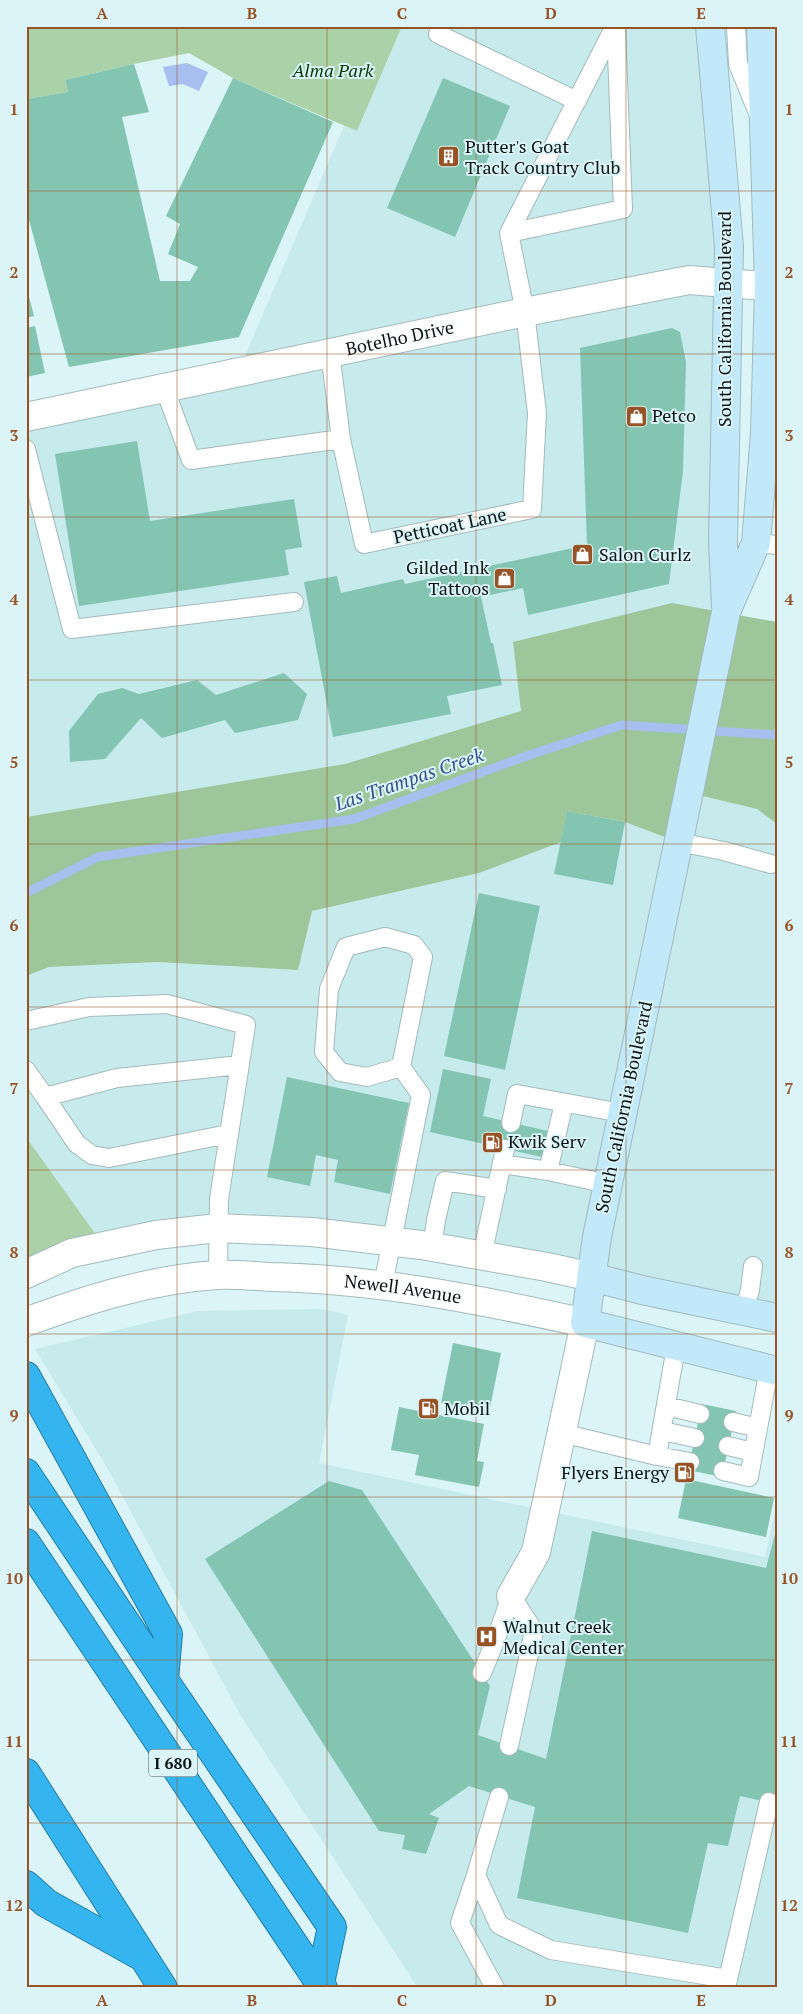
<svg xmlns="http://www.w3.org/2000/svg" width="803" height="2014" viewBox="0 0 803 2014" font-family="'PT Serif',serif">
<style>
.built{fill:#c7eaed}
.green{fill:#aad1a7}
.forest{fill:#9dc69a}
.water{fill:#a6bfef}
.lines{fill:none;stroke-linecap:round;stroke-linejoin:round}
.stream{stroke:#a6bfef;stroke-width:9}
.building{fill:#83c5b1}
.lane-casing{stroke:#a2babc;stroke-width:20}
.street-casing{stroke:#a2babc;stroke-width:30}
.secondary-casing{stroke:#a2babc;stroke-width:30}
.highway-casing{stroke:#277da3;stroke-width:30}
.lane{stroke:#fff;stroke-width:18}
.street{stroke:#fff;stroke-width:28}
.secondary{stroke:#c2e9fa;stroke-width:28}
.highway{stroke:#35b5ef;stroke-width:28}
.grid{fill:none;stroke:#975325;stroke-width:1;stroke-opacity:0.55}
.labels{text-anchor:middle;stroke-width:4;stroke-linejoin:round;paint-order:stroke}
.shield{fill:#dbf4f7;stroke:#4a5759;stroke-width:1}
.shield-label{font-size:16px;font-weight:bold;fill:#0c1415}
.park-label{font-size:18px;font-style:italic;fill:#003c01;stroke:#dbf4f7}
.poi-label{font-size:18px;fill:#0c1415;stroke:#dbf4f7;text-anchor:start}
.street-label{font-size:18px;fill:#0c1415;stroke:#dbf4f7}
.water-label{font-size:19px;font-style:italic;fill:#35508c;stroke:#dbf4f7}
.neatline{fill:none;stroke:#975325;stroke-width:2}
.grid-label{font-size:16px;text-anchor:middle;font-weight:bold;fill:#975325}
</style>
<rect width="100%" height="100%" fill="#dbf4f7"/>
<!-- built -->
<path class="built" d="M402,26H710L726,612L672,603L513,643L522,711L345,764L26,817V417L238,372L344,126L357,131Z
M689,793L757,809L777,824V1318L312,1232L104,1246L26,1137V976L49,967L157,962L297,970L312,911L479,873L567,811L625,822L677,842Z
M322,1309L348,1315L319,1463L765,1557L777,1502V1988H418L241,1716L109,1471L35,1349L198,1311Z"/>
<!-- green -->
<path class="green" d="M26,26H402L357,131L233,78L189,53L134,64L65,80L68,92L26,99Z
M26,1137L104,1246L26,1274Z"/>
<!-- forest -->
<path class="forest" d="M672,603L777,622V824L757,809L690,793L678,842L625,822L567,811L561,842L479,873L312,911L298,970L157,962L49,967L26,976V817L345,764L521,711L513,642Z"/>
<!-- water -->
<path class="water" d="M187,63L208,72L199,91L183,84L169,86L163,67Z"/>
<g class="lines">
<!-- stream -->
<path class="stream" d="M26,893L98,857L354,819L532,754L622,725L777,735"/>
</g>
<!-- building -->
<path class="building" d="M134,64L149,112L122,117L160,281H190L198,267L168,254L180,224L166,216L233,78L333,122L239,337L69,367L26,209V99L68,92L65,80Z
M443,78L510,106L455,237L387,208Z
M26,285L34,316L26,318Z
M35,326L45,373L26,377V328Z
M672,328L680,332L686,362L683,471L669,584L528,615L523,588L481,597L491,643H493L502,685L447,696L451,714L333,737L304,582L337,576L341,593L403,579L405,584L587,545L580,348Z
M137,441L150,521L294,499L302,547L285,550L289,575L79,606L55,454Z
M284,673L307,694L298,720L235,733L225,720L162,738L141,718L105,759L70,762L69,731L98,694L122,688L139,694L197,680L216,695Z
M567,811L625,822L613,885L554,874Z
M479,893L540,906L505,1070L444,1056Z
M443,1069L491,1079L483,1116L548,1131L542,1157L430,1132Z
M287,1077L409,1103L390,1194L334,1182L338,1160L316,1155L310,1186L267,1177Z
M453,1343L501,1353L489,1413L441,1403Z
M702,1404L736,1411L722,1477L688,1470Z
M399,1407L484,1424L477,1461L484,1462L479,1487L415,1475L419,1455L391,1450Z
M686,1479L774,1498L766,1537L678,1518Z
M329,1481L362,1490L490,1686L478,1735L546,1759L592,1531L766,1568L777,1527V1804L740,1796L728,1846L708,1843L688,1933L517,1898L535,1807L469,1786L429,1814L439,1818L426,1854L402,1849L405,1835L379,1831L205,1559Z"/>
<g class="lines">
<defs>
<path id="lane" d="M442,26L438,34L577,101
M736,26L738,64L758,113
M509,233L623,209L616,28
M330,352L341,439L364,544L532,509L537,413L525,312L509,233L615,26
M164,387L191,460L341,439
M26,449L72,629L294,602
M756,543L777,545
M678,842L724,851L771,864
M26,1021L89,1007L167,1004L246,1025L219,1199L218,1275
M26,1070L45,1097
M564,1103L548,1171L608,1184
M511,1123L517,1094L622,1113
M228,1134L109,1158L92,1155L77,1144L45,1097L117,1078L240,1065
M503,1164L548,1171
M432,1247L436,1220L445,1181L497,1189
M482,1256L505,1149
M383,1285L421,1095L401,1067L423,957L414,945L385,937L346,947L329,989L324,1052L340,1072L367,1077L401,1067
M744,1312L750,1290L753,1266
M666,1406L700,1414
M733,1422L758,1428
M662,1431L695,1438
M562,1433L657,1456L676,1347
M728,1446L753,1452
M657,1456L690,1462
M723,1471L749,1477L769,1369
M482,1673L497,1636L511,1596
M509,1746L534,1631L511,1596
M499,1797L476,1875L499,1925L551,1950L728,1979
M476,1875L460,1923L495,1988
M726,1988L769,1802"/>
<g id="street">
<path id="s1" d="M26,417L525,312L689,280L777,287"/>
<path d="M26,1274L72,1253L156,1235L217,1228L312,1232L421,1245L547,1267L592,1277"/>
<path id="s2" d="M26,1322C88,1299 152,1279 217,1275C235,1274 253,1276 271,1277C377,1279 482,1300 585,1323L536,1552L511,1596"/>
</g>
<path id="secondary" d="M710,26L729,247L723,541L726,606
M761,26L769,286L765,434L756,543L726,612L597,1237L585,1323L777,1371
M592,1277L642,1290L777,1318"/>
<path id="highway" d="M26,1376L168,1634L164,1680
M26,1473L164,1680L332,1927L320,1983
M26,1543L323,1988
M26,1773L163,1988
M26,1885L46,1903L139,1955"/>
</defs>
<!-- lane casing -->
<use href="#lane" class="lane-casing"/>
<!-- street casing -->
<use href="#street" class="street-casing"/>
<!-- secondary casing -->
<use href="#secondary" class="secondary-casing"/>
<!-- highway casing -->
<use href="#highway" class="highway-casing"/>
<!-- lane -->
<use href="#lane" class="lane"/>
<!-- street -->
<use href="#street" class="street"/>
<!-- secondary -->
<use href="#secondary" class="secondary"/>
<!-- highway -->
<use href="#highway" class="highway"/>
</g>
<!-- grid -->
<path class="grid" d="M177,26V1988M327,26V1988M476,26V1988M626,26V1988M26,191H777M26,354H777M26,517H777M26,680H777M26,844H777M26,1007H777M26,1170H777M26,1334H777M26,1497H777M26,1660H777M26,1823H777"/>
<!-- icons -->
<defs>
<symbol id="building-square" viewBox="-11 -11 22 22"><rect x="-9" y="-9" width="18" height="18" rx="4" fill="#975325" stroke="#dbf4f7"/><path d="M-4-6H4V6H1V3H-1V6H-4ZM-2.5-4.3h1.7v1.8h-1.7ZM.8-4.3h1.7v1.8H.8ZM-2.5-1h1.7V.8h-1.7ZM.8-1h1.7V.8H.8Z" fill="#fff"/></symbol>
<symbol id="shop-square" viewBox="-11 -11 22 22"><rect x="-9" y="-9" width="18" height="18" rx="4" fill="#975325" stroke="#dbf4f7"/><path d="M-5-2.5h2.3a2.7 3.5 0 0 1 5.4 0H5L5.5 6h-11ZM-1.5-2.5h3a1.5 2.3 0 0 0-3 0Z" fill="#fff"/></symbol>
<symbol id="fuel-square" viewBox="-11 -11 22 22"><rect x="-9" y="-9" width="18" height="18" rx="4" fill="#975325" stroke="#dbf4f7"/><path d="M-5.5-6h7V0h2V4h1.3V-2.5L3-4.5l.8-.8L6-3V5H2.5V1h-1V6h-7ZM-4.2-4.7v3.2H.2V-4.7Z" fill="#fff"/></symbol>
<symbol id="hospital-square" viewBox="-11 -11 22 22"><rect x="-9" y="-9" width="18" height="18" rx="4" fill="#975325" stroke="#dbf4f7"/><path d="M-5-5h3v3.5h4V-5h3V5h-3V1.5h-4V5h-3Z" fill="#fff"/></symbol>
</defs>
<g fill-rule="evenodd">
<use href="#building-square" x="436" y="144" width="25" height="25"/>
<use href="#shop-square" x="624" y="404" width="25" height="25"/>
<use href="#shop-square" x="570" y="542" width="25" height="25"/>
<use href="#shop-square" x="492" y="566" width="25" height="25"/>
<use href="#fuel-square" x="480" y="1130" width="25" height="25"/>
<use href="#fuel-square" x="416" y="1396" width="25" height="25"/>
<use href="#fuel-square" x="672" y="1460" width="25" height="25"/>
<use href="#hospital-square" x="474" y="1624" width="25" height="25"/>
</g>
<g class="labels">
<!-- shield labels -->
<rect class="shield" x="149" y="1749.5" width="48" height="27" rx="4"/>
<g class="shield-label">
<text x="173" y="1769">I 680</text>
</g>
<!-- park labels -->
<g class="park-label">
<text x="333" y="77">Alma Park</text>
</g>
<!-- poi labels -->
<g class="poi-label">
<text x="465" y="153">Putter's Goat<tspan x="465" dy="21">Track Country Club</tspan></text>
<text x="652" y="422">Petco</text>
<text x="599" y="561">Salon Curlz</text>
<text x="489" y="574" text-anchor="end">Gilded Ink<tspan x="489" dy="21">Tattoos</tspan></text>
<text x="508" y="1148">Kwik Serv</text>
<text x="444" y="1415">Mobil</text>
<text x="669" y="1479" text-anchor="end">Flyers Energy</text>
<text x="503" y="1633">Walnut Creek<tspan x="503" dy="21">Medical Center</tspan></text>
</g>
<!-- street labels -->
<g class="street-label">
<text transform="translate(725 319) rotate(-90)" y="6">South California Boulevard</text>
<text dy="6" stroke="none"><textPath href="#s1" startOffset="382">Botelho Drive</textPath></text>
<text transform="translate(450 526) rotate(-12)" y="6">Petticoat Lane</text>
<text transform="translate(624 1107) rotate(-78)" y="6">South California Boulevard</text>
<text dy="6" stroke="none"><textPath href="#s2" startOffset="384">Newell Avenue</textPath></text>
</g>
<!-- water labels -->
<g class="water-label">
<text transform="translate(409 779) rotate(-19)" y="7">Las Trampas Creek</text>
</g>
</g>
<!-- border -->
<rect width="803" height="2014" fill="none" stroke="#dbf4f7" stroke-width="55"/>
<rect x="28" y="28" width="748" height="1958" class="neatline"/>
<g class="grid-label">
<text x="102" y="19">A</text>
<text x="252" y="19">B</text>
<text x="402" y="19">C</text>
<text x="551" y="19">D</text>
<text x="701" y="19">E</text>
<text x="14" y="115">1</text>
<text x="789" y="115">1</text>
<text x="14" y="278">2</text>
<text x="789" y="278">2</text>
<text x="14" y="441">3</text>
<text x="789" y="441">3</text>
<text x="14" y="605">4</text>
<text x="789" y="605">4</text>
<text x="14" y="768">5</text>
<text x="789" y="768">5</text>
<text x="14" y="931">6</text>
<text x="789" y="931">6</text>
<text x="14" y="1094">7</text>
<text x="789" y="1094">7</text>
<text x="14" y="1258">8</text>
<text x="789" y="1258">8</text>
<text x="14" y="1421">9</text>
<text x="789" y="1421">9</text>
<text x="14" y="1584">10</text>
<text x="789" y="1584">10</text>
<text x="14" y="1747">11</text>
<text x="789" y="1747">11</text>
<text x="14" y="1911">12</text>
<text x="789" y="1911">12</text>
<text x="102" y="2006">A</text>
<text x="252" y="2006">B</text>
<text x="402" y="2006">C</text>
<text x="551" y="2006">D</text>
<text x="701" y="2006">E</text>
</g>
</svg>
